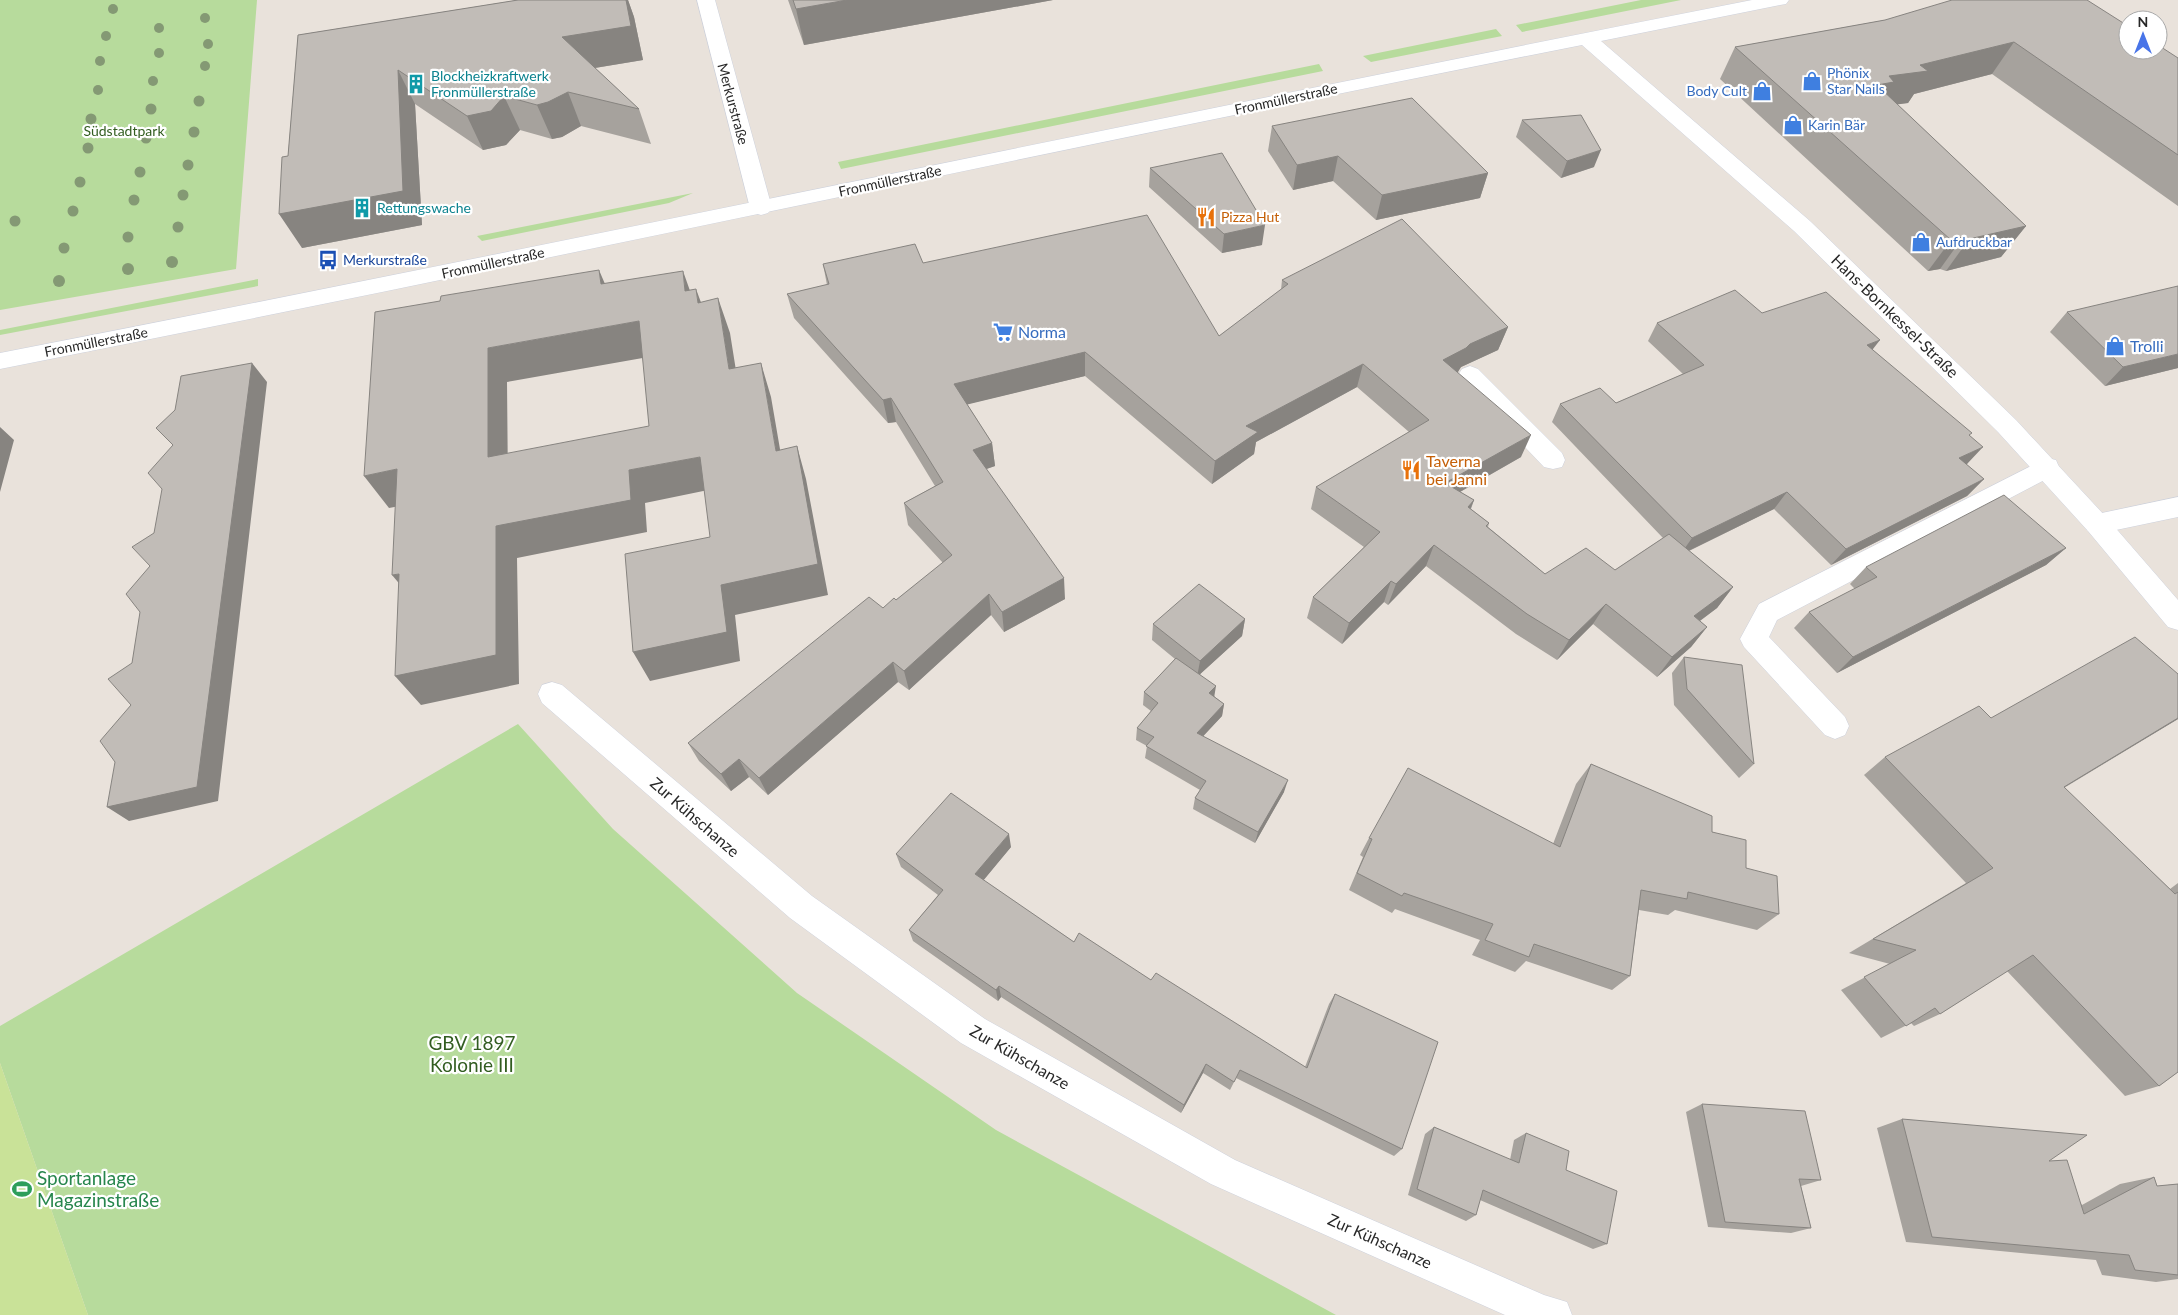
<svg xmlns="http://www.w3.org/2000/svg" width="2178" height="1315" viewBox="0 0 2178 1315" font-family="Lato,sans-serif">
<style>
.green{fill:#b7db9c}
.pitch{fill:#c9e298}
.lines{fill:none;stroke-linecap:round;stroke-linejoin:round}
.lane-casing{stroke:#cdd1dc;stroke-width:1}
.street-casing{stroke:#cdd1dc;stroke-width:1}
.secondary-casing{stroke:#cdd1dc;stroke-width:1}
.lane{fill:#fff;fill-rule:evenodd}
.street{fill:#fff;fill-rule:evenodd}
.secondary{fill:#fff;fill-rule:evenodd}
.tree{fill:#849974}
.wall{fill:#a6a29d}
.shaded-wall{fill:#878480}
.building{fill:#c1bcb7;stroke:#878480;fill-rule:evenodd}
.labels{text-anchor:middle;stroke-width:4.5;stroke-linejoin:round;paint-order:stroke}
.far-shop-label{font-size:14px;fill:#366cbe;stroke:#fff;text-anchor:start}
.far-culture-label{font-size:14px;fill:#0d838f;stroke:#fff;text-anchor:start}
.far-street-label{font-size:14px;fill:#282828;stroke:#fff}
.far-park-label{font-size:14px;fill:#325d20;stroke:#fff}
.far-food-label{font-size:14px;fill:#c56008;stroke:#fff;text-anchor:start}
.far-transit-label{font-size:14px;fill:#164399;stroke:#fff;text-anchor:start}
.street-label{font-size:16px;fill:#282828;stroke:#fff}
.shop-label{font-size:16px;fill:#366cbe;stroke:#fff;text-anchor:start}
.food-label{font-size:16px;fill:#c56008;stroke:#fff;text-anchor:start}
.near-park-label{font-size:19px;fill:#325d20;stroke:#fff}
.near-leisure-label{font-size:19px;fill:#27864d;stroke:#fff;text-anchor:start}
</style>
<rect width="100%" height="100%" fill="#e9e2db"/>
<!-- green -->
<path class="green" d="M0,0H257L236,269L0,310Z
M1641,0H1681L1522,32L1516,25Z
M1496,29L1502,36L1371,62L1363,56Z
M1319,64L1323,71L841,169L838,162Z
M693,193L669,203L482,241L477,236Z
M258,279V286L0,335V330Z
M518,724L613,829L797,993L996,1130L1336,1315H88L0,1063V1026Z"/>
<!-- pitch -->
<path class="pitch" d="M0,1063L88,1315H0Z"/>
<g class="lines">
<defs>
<path id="lane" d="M1470,366L1478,369L1562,453L1565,460L1562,467L1553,469L1544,467L1462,381L1458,375L1462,369Z
M2047,458L2056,460L2059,467L2056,474L1777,620L1769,637L1845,717L1849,726L1845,735L1835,739L1825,735L1744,647L1740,639L1759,604Z"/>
<path id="street" d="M697,0H715L772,208L768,213L761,215L754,213L750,208Z
M2178,497V517L2097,534L2088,531L2084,524L2088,517L2097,514Z
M552,682L562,685L812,896L985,1019L1235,1160L1544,1295L1567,1302L1572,1315H1505L1211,1184L961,1043L790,918L542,703L538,694L542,685Z"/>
<path id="secondary" d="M1752,0H1789L1786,4L1780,5L1601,41L1810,221L2016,420L2106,517L2178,600V630L2168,627L2088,531L1998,432L1794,231L1582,45C1054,149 528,265 0,369V353C585,239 1168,115 1752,0Z"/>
</defs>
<!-- lane casing -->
<use href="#lane" class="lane-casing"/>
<!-- street casing -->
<use href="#street" class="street-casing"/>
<!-- secondary casing -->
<use href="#secondary" class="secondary-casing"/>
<!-- lane -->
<use href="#lane" class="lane"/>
<!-- street -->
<use href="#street" class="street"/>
<!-- secondary -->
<use href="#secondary" class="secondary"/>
</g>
<!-- trees -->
<g class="tree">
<circle cx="113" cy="9" r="5"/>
<circle cx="205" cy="18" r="5"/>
<circle cx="159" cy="28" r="5"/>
<circle cx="106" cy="36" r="5"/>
<circle cx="208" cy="44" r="5"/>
<circle cx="159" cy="53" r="5"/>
<circle cx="100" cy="61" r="5"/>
<circle cx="205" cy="66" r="5"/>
<circle cx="153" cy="81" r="5"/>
<circle cx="98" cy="90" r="5"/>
<circle cx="199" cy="101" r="5.5"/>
<circle cx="151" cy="109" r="5.5"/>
<circle cx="91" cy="119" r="5.5"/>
<circle cx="194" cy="132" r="5.5"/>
<circle cx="146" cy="138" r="5.5"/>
<circle cx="88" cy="148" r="5.5"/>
<circle cx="188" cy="165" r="5.5"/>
<circle cx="140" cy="172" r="5.5"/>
<circle cx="80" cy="182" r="5.5"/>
<circle cx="183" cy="195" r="5.5"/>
<circle cx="134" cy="200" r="5.5"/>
<circle cx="73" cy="211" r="5.5"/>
<circle cx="15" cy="221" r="5.5"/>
<circle cx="178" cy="227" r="5.5"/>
<circle cx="128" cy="237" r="5.5"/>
<circle cx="64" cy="248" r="5.5"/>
<circle cx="172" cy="262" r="6"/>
<circle cx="128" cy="269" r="6"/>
<circle cx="59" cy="281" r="6"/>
</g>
<!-- wall -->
<path class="wall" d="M518,0H628L634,17L643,60L595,68L639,109L651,144L581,126L562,137L552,139L520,130L506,145L483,150L415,104L422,225L302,248L288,156L298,35Z
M788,0H1053L804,45Z
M1885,20L2178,58V206L1992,74L1914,94L1908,103L1897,104L2026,226L2001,257L1946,271L1940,269L1928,271L1720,79L1735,47Z
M1522,120L1594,167L1561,178L1516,137Z
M1272,126L1488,173L1480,198L1376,220L1333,181L1293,190L1268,151Z
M1150,168L1262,245L1222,253L1149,187Z
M923,263L1219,336L1281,290L1282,280L1508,327L1498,350L1461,367L1457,372L1521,457L1460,492L1474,500L1471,509L1489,523L1488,527L1545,574L1615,570L1663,538L1552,422L1560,404L1616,403L1683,374L1648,341L1657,323L1762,313L1873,350L1970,436L1967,465L1984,479L1967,496L1831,565L1774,509L1689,551L1733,587L1717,608L1700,621L1707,627L1691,647L1657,677L1593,624L1557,660L1516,634L1426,566L1388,605L1384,602L1342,644L1307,618L1313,597L1364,547L1311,509L1316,487L1409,432L1357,387L1256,442L1254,454L1212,484L1085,376L967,404L992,443L995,466L986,469L1065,599L1004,632L991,615L909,690L898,682L768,795L749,777L731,791L699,761L688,743L883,608L896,600L943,563L908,525L904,503L935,486L896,422L888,423L794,318L787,294L827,285L823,264Z
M2067,312L2178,368L2105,386L2050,332Z
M2066,548L2046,565L1837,673L1794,628L1809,612L1855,589L1850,584L1866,567Z
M1245,619L1242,636L1200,674L1215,697L1224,704L1222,716L1203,736L1284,792L1255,843L1193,809L1195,798L1200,790L1145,758L1147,746L1136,740L1137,728L1151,711L1143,705L1144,692L1175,659L1152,640L1153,624Z
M1684,657L1754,764L1739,778L1674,705L1672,673Z
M1991,718L2178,719L2064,788L2170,889L2178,883V1072L2159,1086L2125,1096L2007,971L1940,1014L1914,1026L1911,1023L1881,1038L1841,990L1890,964L1849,953L1966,883L1864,775L1885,757Z
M1591,764L1712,832L1746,868L1779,914L1757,930L1675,910L1668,915L1639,910L1630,976L1612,990L1526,961L1515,972L1472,955L1480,940L1395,909L1392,913L1349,890L1363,857L1360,855L1369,838L1553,844L1576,784Z
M1011,847L983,880L1074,942L1151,980L1305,1067L1329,1004L1335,994L1402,1149L1394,1156L1236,1078L1230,1090L1203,1073L1181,1113L1001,997L998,1001L913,941L909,930L938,895L901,867L896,854Z
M1702,1104L1821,1180L1801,1186L1811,1228L1791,1233L1708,1227L1686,1112Z
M1902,1119L2049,1161L2082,1205L2120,1184L2154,1177L2157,1186L2178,1184V1279L2156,1282L2102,1275L2096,1260L1906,1242L1877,1128Z
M1434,1127L1510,1160L1514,1140L1526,1133L1566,1170L1607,1244L1593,1249L1480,1200L1476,1215L1466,1221L1408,1195L1425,1134Z"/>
<!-- shaded-wall -->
<path class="shaded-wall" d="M626,0H628L634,17L643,60L576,71L562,37Z
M847,0H1053L804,45L796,9Z
M2014,42L1992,74L1914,94L1908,103L1878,107L1877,85L1889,76L1920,65Z
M398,70L415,104L422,225L302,248L279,214Z
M568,92L581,126L562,137L552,139L537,105Z
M504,96L520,130L506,145L483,150L467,116Z
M1601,150L1594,167L1561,178L1567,161Z
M1338,156L1333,181L1293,190L1297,165Z
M1488,173L1480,198L1376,220L1382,195Z
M1265,225L1262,245L1222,253L1224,234Z
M2026,226L2001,257L1946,271L1969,239Z
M1963,237L1940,269L1928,271L1951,240Z
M599,270L614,305L601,284Z
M683,271L695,305L685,291Z
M696,289L709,324L698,303Z
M718,298L730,333L741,402L729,369Z
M639,321L654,356L507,382L508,490L488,457V348Z
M1508,327L1498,350L1461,367L1458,372L1435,384L1443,360L1470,344Z
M1880,340L1866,358L1867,345Z
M1085,352V376L957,407L954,384Z
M2178,354V368L2105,386L2123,367Z
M252,363L267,382L218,801L129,821L107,807Z
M761,363L771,397L786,484L776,451Z
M1363,364L1357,387L1256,442L1254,454L1212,484L1215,461L1246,426Z
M891,398L896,422L888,423L883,400Z
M0,427L14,440L0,492Z
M1531,435L1521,457L1437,505L1445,483Z
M992,443L995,466L975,473L973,450Z
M797,446L806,479L828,595L735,615L740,661L650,681L633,652L721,585Z
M1983,447L1967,464L1944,476L1959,458Z
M700,457L713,489L645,503L647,532L517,558L519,684L421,705L395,676L496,526L629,470Z
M397,469L421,502L389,508L364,476Z
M1984,479L1967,496L1831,565L1846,549Z
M1787,492L1774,509L1680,555L1692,538Z
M1474,500L1465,522L1468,507Z
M1434,545L1426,566L1388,605L1396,584Z
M2066,548L2046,565L1837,673L1853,657Z
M399,574L418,606L392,575Z
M1064,578L1065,599L1004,632L1002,612Z
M1391,581L1384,602L1342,644L1349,623Z
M1733,587L1717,608L1678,637L1694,616Z
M989,594L991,615L909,690L904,671Z
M1606,604L1593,624L1557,660L1569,640Z
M1245,619L1242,636L1197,677L1200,661Z
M1707,627L1691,647L1657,677L1672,657Z
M893,662L898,682L768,795L759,778Z
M1216,686L1214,698L1209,693Z
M1224,704L1222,716L1195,745L1197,733Z
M2178,718V719L2036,804L2064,787Z
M739,759L749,777L731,791L721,774Z
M1288,780L1284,792L1255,843L1258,832Z
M1009,834L1011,847L978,887L975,874Z
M999,986L1001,997L998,1001L996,990Z
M1206,1064L1203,1073L1181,1113L1184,1105Z"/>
<!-- building -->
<path class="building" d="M518,0H626L631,26L562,37L639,109L568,92L548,102L537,105L504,96L491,111L467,116L398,70L403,191L279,214L282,157L288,156L298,35Z
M793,0H847L796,9Z
M1952,0H2087L2128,26V50H2158V45L2178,58V155L2014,42L1920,65L1928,71L1889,76L1894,82L1877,85L2026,226L1969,239L1963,237L1951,240L1735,47L1885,20Z
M1412,98L1488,173L1382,195L1338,156L1297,165L1272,126Z
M1581,115L1601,150L1567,161L1522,120Z
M1222,153L1265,225L1224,234L1150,168Z
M1147,215L1219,336L1288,284L1282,280L1402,219L1508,327L1470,344L1466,348L1443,360L1531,435L1445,483L1474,500L1468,507L1489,523L1486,526L1545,574L1586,548L1615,570L1669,534L1733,587L1694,616L1707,627L1672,657L1606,604L1569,640L1527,614L1434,545L1396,584L1391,581L1349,623L1313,597L1380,532L1316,487L1429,420L1363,364L1246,426L1258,432L1215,461L1085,352L954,384L992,443L973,450L1064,578L1002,612L989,594L904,671L893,662L759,778L739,759L721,774L688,743L869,597L883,608L894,598L896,600L952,555L904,503L943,482L891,398L883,400L787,294L829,284L823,264L915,244L923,263Z
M599,270L601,284L683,271L685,291L696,289L698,303L718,298L729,369L761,363L776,451L797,446L818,564L721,585L727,632L633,652L625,554L710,537L700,457L629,470L631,500L496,526V655L395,676L399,574L392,575L397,469L364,476L375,312L440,301L441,296ZM639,321L649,426L488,457V348Z
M2178,286V354L2123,367L2067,312Z
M1735,290L1762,313L1826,292L1880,340L1867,345L1972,433L1969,435L1983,447L1959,458L1984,479L1846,549L1787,492L1692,538L1560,404L1600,388L1616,403L1704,365L1657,323Z
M252,363L197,787L107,807L115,762L100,741L131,705L108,679L132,663L140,612L126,594L150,566L132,547L154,533L162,489L148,473L173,445L156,428L175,410L181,376Z
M2004,495L2066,548L1853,657L1809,612L1877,577L1866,567Z
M1199,584L1245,619L1200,661L1153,624Z
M2135,637L2178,674V718L2064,787L2175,894L2178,892V1072L2159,1086L2033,955L1940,1014L1935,1008L1906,1026L1864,977L1916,950L1873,939L1993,868L1885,757L1979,706L1991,718Z
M1684,657L1742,665L1754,764L1687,689Z
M1176,658L1216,686L1209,693L1224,704L1197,733L1288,780L1258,832L1195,798L1206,781L1146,746L1154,737L1137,728L1158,703L1144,692Z
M1591,764L1712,816V832L1746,840V868L1777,876L1779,914L1688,892L1687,899L1641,890L1630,976L1534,944L1529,957L1485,940L1493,924L1404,893L1402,896L1357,873L1372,839L1369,838L1408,768L1560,847Z
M951,793L1009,834L975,874L1074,942L1079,933L1151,980L1156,973L1307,1068L1335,994L1438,1042L1402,1149L1240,1070L1234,1082L1206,1064L1184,1105L999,986L996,990L909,930L943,890L896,854Z
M1702,1104L1805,1111L1821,1180L1799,1179L1811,1228L1725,1222Z
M1902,1119L2087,1135L2049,1161L2067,1160L2084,1214L2154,1177L2157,1186L2178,1184V1275L2135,1270L2129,1255L1932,1237Z
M1434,1127L1519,1163L1526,1133L1569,1151L1566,1170L1617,1191L1607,1244L1483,1190L1476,1215L1417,1189Z"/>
<!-- icons -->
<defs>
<symbol id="shop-bare" viewBox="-9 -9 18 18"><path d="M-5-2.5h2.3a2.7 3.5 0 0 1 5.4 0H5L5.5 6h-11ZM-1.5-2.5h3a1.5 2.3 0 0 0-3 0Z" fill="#3f7fe0" stroke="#fff" stroke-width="2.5" paint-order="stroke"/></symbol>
<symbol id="building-bare" viewBox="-9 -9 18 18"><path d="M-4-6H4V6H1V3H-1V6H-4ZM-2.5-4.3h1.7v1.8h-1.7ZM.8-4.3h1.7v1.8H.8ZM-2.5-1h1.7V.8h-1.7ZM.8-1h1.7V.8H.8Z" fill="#0f9aa8" stroke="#fff" stroke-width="2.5" paint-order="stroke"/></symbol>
<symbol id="restaurant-bare" viewBox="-9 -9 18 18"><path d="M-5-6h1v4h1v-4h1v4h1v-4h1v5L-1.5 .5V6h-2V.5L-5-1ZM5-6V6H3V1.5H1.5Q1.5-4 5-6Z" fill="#e8710a" stroke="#fff" stroke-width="2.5" paint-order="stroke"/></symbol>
<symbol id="bus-bare" viewBox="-9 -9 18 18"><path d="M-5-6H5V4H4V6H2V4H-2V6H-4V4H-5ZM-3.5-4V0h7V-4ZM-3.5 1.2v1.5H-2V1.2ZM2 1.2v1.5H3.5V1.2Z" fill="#1a4fb4" stroke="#fff" stroke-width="2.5" paint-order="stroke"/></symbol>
<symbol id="supermarket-bare" viewBox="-9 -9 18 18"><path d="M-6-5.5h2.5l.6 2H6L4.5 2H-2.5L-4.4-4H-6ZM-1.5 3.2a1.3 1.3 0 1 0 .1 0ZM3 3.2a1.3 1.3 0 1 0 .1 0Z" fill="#3f7fe0" stroke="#fff" stroke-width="2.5" paint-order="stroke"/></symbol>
<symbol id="stadium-bare" viewBox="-9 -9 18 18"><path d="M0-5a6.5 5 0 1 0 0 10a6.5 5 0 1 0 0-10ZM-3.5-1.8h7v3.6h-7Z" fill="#2e9e5b" stroke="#fff" stroke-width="2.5" paint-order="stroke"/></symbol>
</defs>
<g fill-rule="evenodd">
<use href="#shop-bare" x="1798" y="67" width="28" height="28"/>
<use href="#building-bare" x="402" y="70" width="28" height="28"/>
<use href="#shop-bare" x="1748" y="77" width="28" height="28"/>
<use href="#shop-bare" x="1779" y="111" width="28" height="28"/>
<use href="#building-bare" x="348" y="194" width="28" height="28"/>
<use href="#restaurant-bare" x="1192" y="203" width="28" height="28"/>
<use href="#shop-bare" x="1907" y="228" width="28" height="28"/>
<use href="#bus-bare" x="314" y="246" width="28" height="28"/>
<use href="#supermarket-bare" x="989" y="318" width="28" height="28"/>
<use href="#shop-bare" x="2101" y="332" width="28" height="28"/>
<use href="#restaurant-bare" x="1397" y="456" width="28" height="28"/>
<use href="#stadium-bare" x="8" y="1175" width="28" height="28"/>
</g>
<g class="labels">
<!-- far-shop labels -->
<g class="far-shop-label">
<text x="1827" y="78">Phönix<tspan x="1827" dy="16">Star Nails</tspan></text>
<text x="1747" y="96" text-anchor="end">Body Cult</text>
<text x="1808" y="130">Karin Bär</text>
<text x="1936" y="247">Aufdruckbar</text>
</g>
<!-- far-culture labels -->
<g class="far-culture-label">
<text x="431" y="81">Blockheizkraftwerk<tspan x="431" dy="16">Fronmüllerstraße</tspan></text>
<text x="377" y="213">Rettungswache</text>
</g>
<!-- far-street labels -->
<g class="far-street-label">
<text transform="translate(1286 99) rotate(-12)" y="5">Fronmüllerstraße</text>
<text transform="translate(733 104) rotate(75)" y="5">Merkurstraße</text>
<text transform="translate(890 181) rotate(-12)" y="5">Fronmüllerstraße</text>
<text transform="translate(493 263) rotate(-12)" y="5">Fronmüllerstraße</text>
<text transform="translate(96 342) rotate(-11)" y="5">Fronmüllerstraße</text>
</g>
<!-- far-park labels -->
<g class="far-park-label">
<text x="124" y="136">Südstadtpark</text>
</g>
<!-- far-food labels -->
<g class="far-food-label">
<text x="1221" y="222">Pizza Hut</text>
</g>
<!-- far-transit labels -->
<g class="far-transit-label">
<text x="343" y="265">Merkurstraße</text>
</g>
<!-- street labels -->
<g class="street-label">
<text transform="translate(1895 316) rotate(44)" y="6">Hans-Bornkessel-Straße</text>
<text transform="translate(695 817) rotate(41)" y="6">Zur Kühschanze</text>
<text transform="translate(1020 1057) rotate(30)" y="6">Zur Kühschanze</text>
<text transform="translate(1380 1241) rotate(24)" y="6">Zur Kühschanze</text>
</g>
<!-- shop labels -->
<g class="shop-label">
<text x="1018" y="338">Norma</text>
<text x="2130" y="352">Trolli</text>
</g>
<!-- food labels -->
<g class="food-label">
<text x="1426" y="467">Taverna<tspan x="1426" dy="18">bei Janni</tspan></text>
</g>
<!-- near-park labels -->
<g class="near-park-label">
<text x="472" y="1050">GBV 1897<tspan x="472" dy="22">Kolonie III</tspan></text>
</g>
<!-- near-leisure labels -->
<g class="near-leisure-label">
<text x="37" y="1185">Sportanlage<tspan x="37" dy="22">Magazinstraße</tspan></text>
</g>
</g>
<!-- north arrow -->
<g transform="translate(2143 35)"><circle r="24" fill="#ffffff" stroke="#a9a9a9"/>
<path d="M0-4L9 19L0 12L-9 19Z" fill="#4874e8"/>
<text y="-8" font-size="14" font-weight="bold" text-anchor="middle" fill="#282828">N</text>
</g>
</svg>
